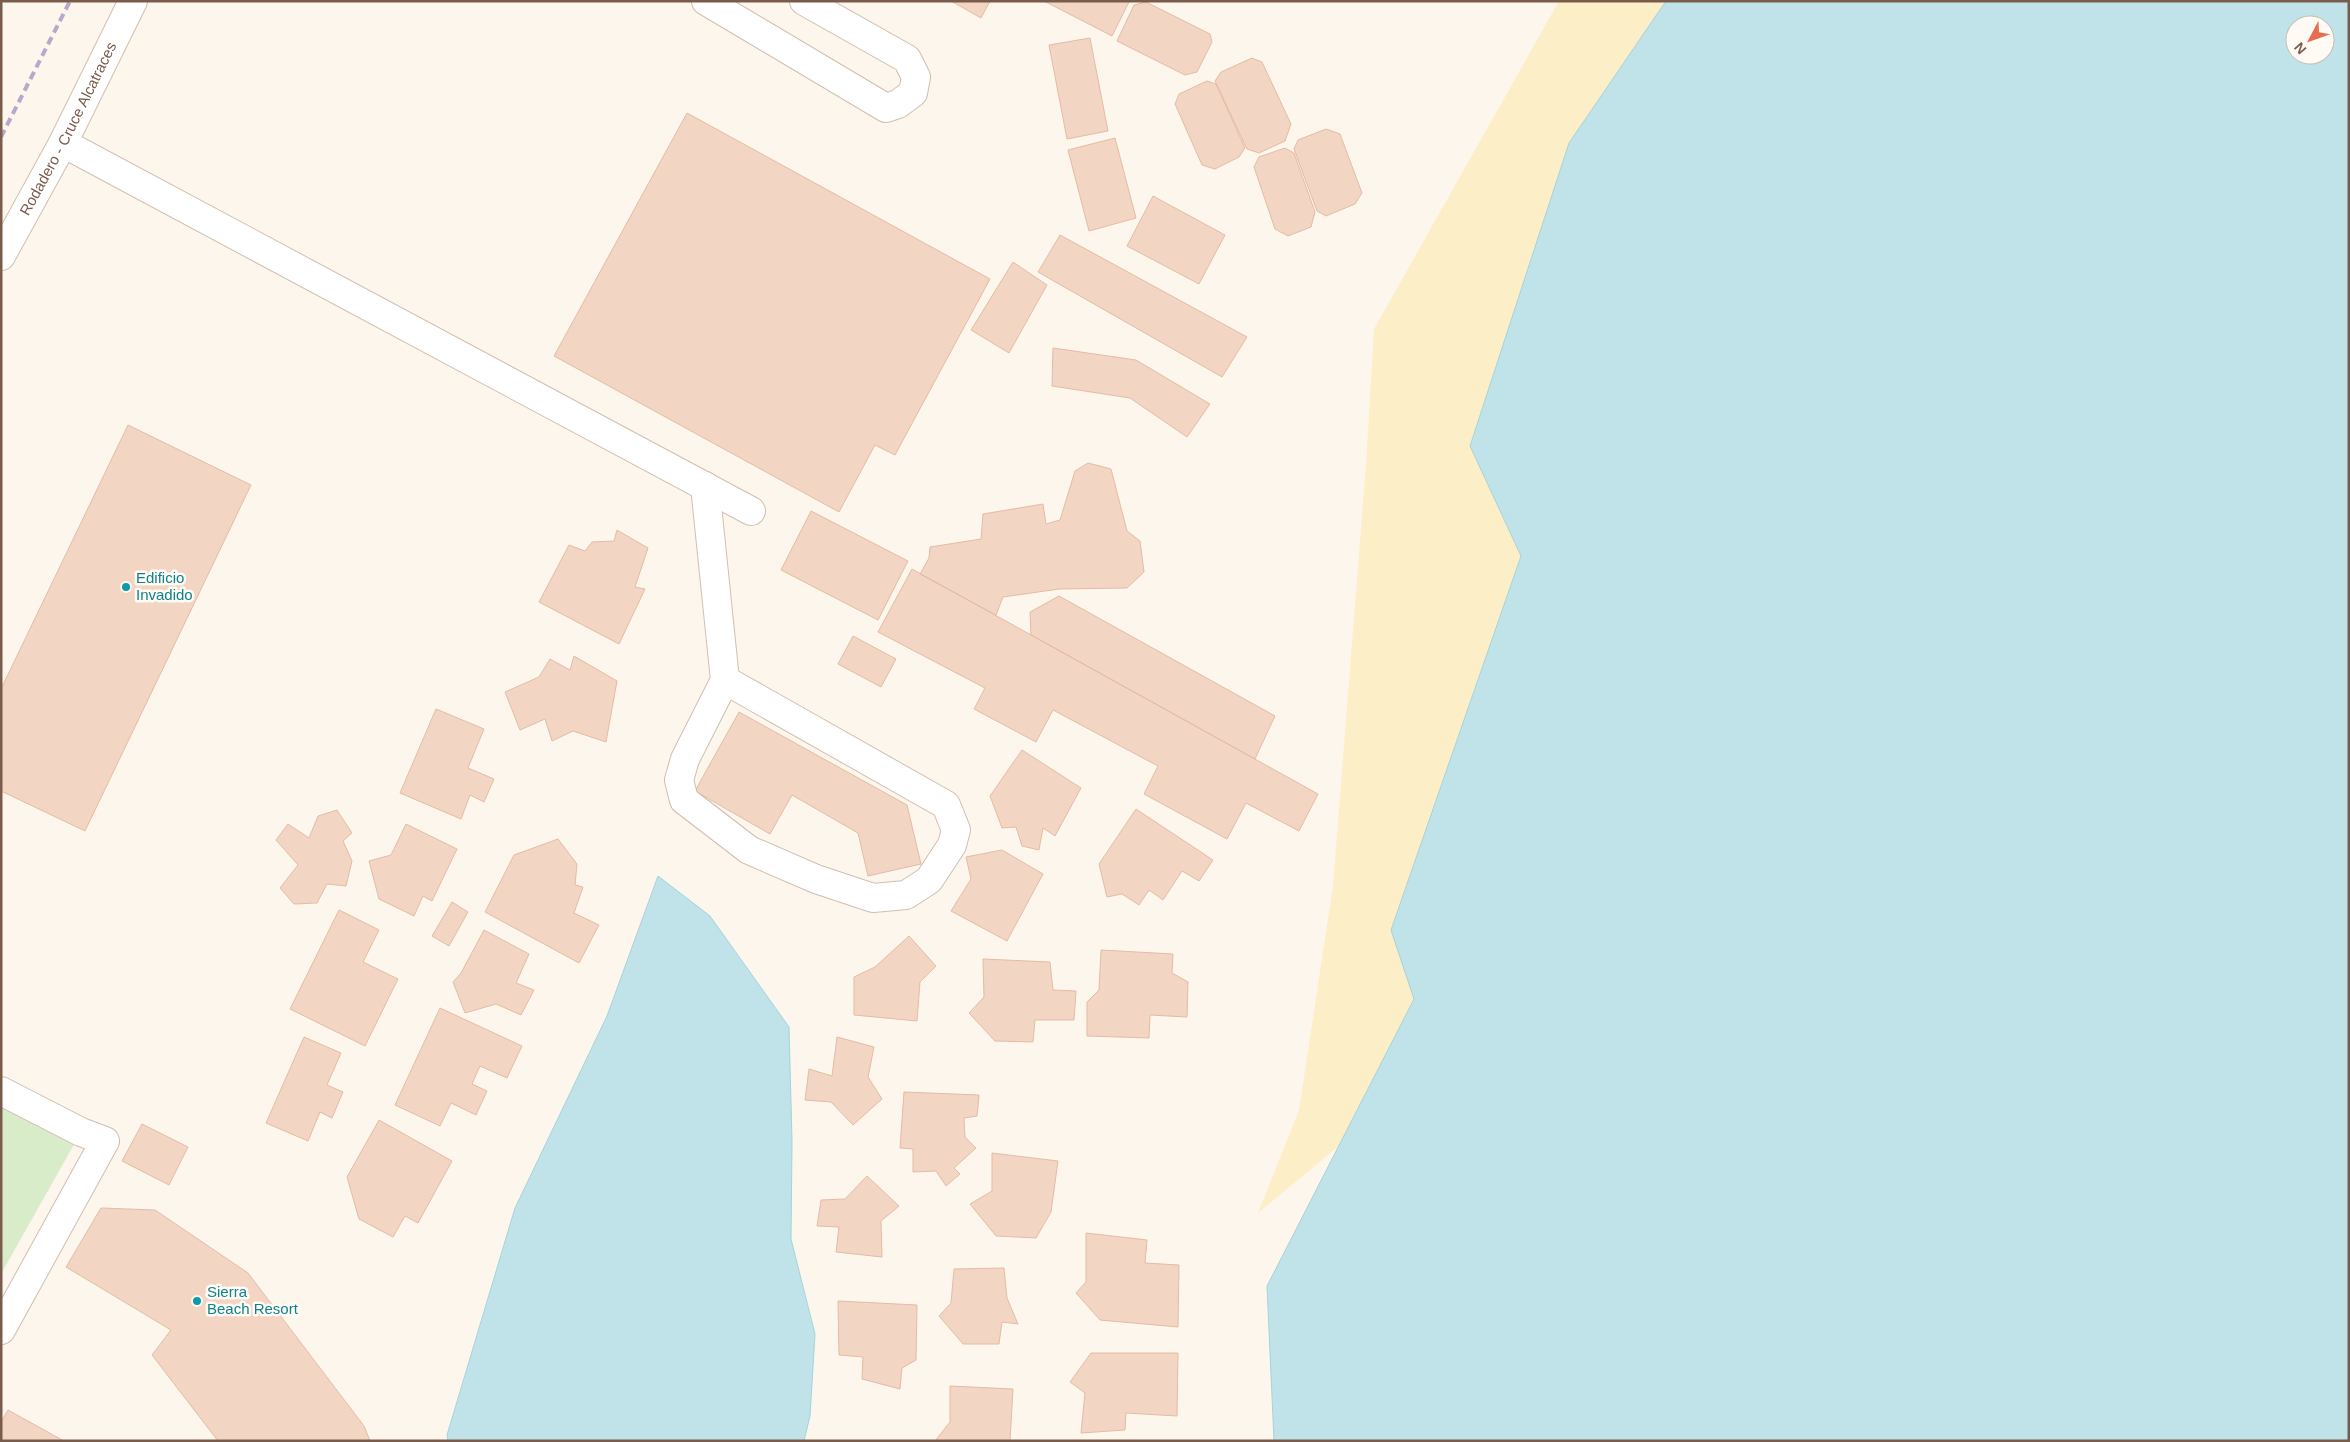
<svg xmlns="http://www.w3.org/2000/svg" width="2350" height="1442" viewBox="0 0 2350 1442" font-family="Arial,sans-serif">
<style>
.green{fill:#d8ecc9}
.sand{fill:#fcefc7}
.water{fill:#bfe3e8;stroke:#a5d3da;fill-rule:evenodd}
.building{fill:#f3d5c3;stroke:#e6bba3}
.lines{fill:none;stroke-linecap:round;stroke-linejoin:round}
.street-casing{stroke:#d1beb0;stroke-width:30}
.street{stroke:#fff;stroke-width:28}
.rail{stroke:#b9a8c9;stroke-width:4;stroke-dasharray:8 5;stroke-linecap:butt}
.culture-dot{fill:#0f9aa8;stroke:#fffaf3;stroke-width:2}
.labels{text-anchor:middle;stroke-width:5;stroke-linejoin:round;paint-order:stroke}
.street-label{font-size:15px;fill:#7a5c4d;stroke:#fffaf3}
.culture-label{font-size:15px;fill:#0d838f;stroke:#fffaf3;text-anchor:start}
</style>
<rect width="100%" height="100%" fill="#fdf6ec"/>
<!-- green -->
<path class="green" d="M1,1091L81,1132L1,1274Z"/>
<!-- sand -->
<path class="sand" d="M1559,1H1666L1579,128L1470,445L1521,556L1391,930L1414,999L1339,1146L1258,1213L1299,1110L1333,886L1366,465L1374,329Z"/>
<!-- water -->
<path class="water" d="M1666,1H2349V1441H1274L1267,1286L1414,999L1391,930L1521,556L1470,446L1569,143ZM2295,25H2325V55H2295Z
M658,876L710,916L789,1027L792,1141L791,1239L815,1334L810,1416L804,1441H448L447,1435L515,1208L607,1016Z"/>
<!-- building -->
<path class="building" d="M951,1H990L981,18Z
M1044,1H1127L1129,2L1112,36Z
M1146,2L1210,34L1212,42L1197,72L1185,75L1117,41L1134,5Z
M1090,38L1108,131L1067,139L1049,45Z
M1252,58L1262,62L1291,124L1285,141L1259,153L1247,149L1215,81L1221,72Z
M1207,81L1216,84L1245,148L1239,157L1215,169L1202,165L1175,104L1179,94Z
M687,113L990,279L895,455L875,445L839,512L554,356Z
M1326,129L1340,134L1362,193L1355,204L1326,216L1317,211L1294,149L1298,140Z
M1115,138L1136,218L1089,231L1068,150Z
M1285,148L1294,153L1315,212L1311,227L1288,236L1275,229L1254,167L1259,157Z
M1153,196L1225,235L1199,284L1127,246Z
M1060,235L1247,337L1222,377L1038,272Z
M1013,262L1047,285L1009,353L971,330Z
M1053,348L1136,360L1210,404L1187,437L1130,398L1052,386Z
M128,425L251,485L85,831L1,791V689Z
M1088,463L1111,469L1127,531L1140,541L1144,572L1127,588L1059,589L1003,597L996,615L920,574L929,558L930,547L981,539L983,514L1043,504L1046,524L1060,520L1075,471Z
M811,511L908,561L878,620L781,570Z
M617,530L648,548L635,587L645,589L619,644L539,602L569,545L585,551L592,542L614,541Z
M912,569L1318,794L1299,831L1246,803L1227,839L1144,794L1158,766L1053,710L1036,742L974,709L985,688L878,632Z
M1059,596L1275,716L1255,759L1031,635L1030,612Z
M853,636L896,659L881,687L838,664Z
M574,656L617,681L606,742L573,731L552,741L545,719L520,730L505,692L539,677L550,659L570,670Z
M436,709L484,729L468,768L494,779L484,802L470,795L461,819L400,793Z
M739,712L907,805L921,864L868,876L858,833L792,795L770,834L695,791Z
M1022,750L1081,788L1055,836L1043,828L1039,850L1022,846L1016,827L1002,828L990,796Z
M1136,809L1213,860L1199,881L1182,871L1163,900L1149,890L1139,905L1122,894L1107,897L1099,864Z
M337,810L352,833L343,841L352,861L346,886L327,884L317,903L294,904L280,888L298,865L276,840L288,824L309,838L318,816Z
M406,824L457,849L432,901L423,896L414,916L379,899L369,861L391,855Z
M558,839L577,864L575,885L583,887L574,913L599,925L579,963L485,912L514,855Z
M1002,850L1043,874L1007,941L951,911L971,879L966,857Z
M452,902L468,912L449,946L432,936Z
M339,910L379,930L363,962L398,979L365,1046L290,1009Z
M484,930L529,954L516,983L534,990L521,1015L496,1004L465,1013L453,982L461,973Z
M909,936L936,966L920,982L917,1021L854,1015V977L875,967Z
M1101,950L1173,954L1172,973L1188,982L1187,1017L1150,1015L1149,1038L1087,1036V1002L1099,990Z
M983,959L1050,962L1053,990L1076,991L1074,1020H1035L1033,1042L995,1041L969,1013L984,997Z
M440,1008L522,1046L507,1078L480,1066L472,1084L487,1091L476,1115L451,1103L440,1126L395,1105Z
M304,1037L341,1053L327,1085L343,1092L332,1118L320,1112L308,1141L266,1123Z
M837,1037L874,1047L868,1077L882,1099L853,1125L831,1102L805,1100L809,1069L832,1076Z
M904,1092L979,1095L977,1116L964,1118L965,1137L976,1148L954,1168L960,1174L946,1186L936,1171L913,1172V1149L900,1148Z
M379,1120L452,1161L418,1223L405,1216L393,1237L359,1219L347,1177Z
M142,1124L188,1147L169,1185L122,1161Z
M992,1153L1058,1161L1051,1212L1036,1238L996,1236L970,1204L992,1191Z
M867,1176L899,1206L881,1221L882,1257L836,1252L839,1227L817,1226L821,1200L845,1199Z
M101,1208L155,1210L248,1273L364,1426L370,1441H218L152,1355L171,1330L66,1267Z
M1086,1233L1147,1240L1145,1263L1179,1265L1178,1327L1100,1320L1076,1293L1086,1282Z
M1004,1268L1007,1298L1018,1324L1002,1322L999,1344H963L939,1316L951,1303L954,1269Z
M838,1301L917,1305L916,1360L902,1368L900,1389L862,1379L863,1357L839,1355Z
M1091,1353H1178L1177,1416L1126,1413L1125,1430L1081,1433L1085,1393L1070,1382Z
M950,1386L1013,1389L1010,1441H935L950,1422Z
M8,1410L64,1441H1V1422Z"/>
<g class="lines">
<defs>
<g id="street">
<path d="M706,1L886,108L898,104L913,93L916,77L907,59L804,1"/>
<path d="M63,143L751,511"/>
<path id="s1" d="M1,256L63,143L133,1"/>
<path d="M705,486L725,680L685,759L679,780L684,800L749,850L816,879L873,898L906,895L929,880L952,845L956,830L946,805L725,680"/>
<path d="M1,1091L81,1132L105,1141L1,1330"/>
</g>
</defs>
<!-- street casing -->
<use href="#street" class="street-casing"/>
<!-- street -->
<use href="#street" class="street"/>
<!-- rail -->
<path class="rail" d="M1,137L70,1"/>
</g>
<!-- markers -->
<g class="culture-dot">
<circle cx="126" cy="587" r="5"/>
<circle cx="197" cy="1301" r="5"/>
</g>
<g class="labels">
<!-- street labels -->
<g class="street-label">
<text dy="5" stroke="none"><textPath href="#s1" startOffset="144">Rodadero - Cruce Alcatraces</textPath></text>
</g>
<!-- culture labels -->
<g class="culture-label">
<text x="136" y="583">Edificio<tspan x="136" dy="17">Invadido</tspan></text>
<text x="207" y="1297">Sierra<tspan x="207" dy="17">Beach Resort</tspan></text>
</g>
</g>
<!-- border -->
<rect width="2350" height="1442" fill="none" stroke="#7a5c4d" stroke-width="5"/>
<!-- north arrow -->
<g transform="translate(2310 40) rotate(229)"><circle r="24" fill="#fffaf3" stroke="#cabbb1"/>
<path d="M0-4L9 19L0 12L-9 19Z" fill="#e76f51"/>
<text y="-8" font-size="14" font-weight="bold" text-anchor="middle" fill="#7a5c4d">N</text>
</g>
</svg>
